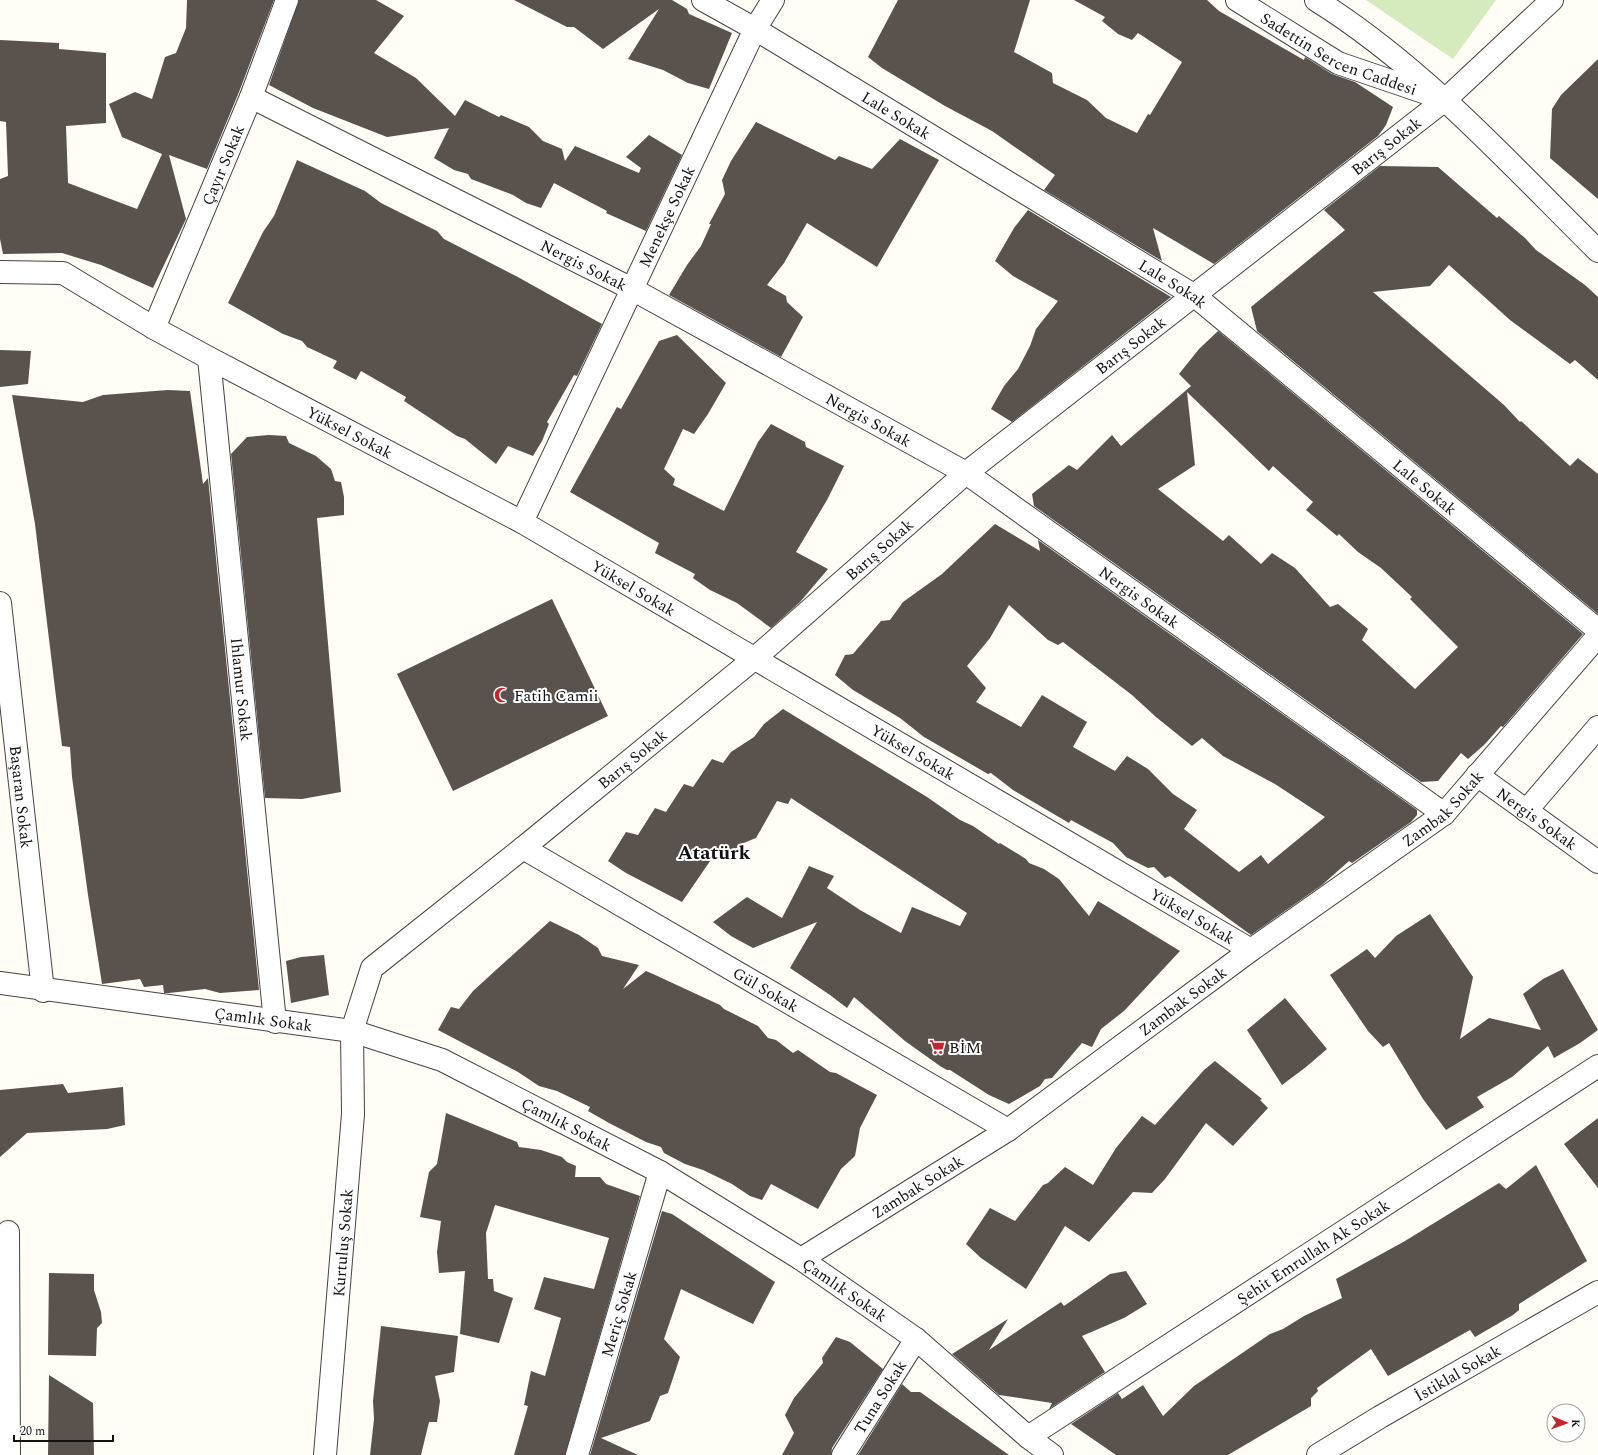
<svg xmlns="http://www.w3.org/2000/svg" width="1598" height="1455" viewBox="0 0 1598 1455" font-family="Spectral,serif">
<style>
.green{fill:#d5ebbd}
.building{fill:#5a524d;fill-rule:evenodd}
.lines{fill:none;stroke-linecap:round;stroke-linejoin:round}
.minor-casing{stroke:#444;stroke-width:24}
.minor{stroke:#fff;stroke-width:22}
.labels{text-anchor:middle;stroke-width:4;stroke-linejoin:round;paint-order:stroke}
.street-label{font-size:16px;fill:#111;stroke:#fff}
.poi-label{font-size:16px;fill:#111;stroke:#fff;text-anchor:start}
.district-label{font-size:20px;font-weight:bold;fill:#111;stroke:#fff}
</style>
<rect width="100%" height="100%" fill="#fffdf5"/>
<!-- green -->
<path class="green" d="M1366,0H1496L1453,59Z"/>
<!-- building -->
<path class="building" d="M187,0H274L239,92L207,169L169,155L186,219L153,288L101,265L62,253L3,254L0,239V179L8,176L6,122L0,121V40L59,43V49L106,53V123L66,126L68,183L137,209L162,154L122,137L109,104L135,92L152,99L165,57L176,53L186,28Z
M299,0H376L404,16L374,53L416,78L455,116L465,100L499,117L501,115L529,127L543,141L562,149L565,161L575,146L639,173L641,168L626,157L649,135L682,155L646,231L606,213L607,211L554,183L541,208L526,203L513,195L471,179L468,174L454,170L434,158L449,128L387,137L313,108L269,85Z
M514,0H672L687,9L689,14L732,33L709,89L688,83L663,70L628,59L659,9L603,49L574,27H567Z
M898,0H1030L1014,52L1052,73L1053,83L1087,100L1106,118L1137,133L1148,114L1150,115L1182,62L1138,33L1132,40L1118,34L1102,21L1105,17L1074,0H1207L1219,11L1304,60L1305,57L1332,74L1355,82L1393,107L1386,125L1378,136L1214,264L1153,228L1162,261L1044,190L1055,175L992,131L945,106L882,68L868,57Z
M1598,59V199L1550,158L1552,109L1561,95Z
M756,122L835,160L839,156L872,169L900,139L939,160L877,267L807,223L784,263L767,285L786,296L787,302L803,317L781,357L669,295L687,265L701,246L711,224H709L725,194L722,180L731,161Z
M297,160L365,191L381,203L437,231L444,239L516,276L602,324L577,376L574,375L547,422L549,424L542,441L533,456L508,446L496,464L465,439L457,436L404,401L406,397L361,371L356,380L333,368L337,361L307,347L302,341L283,334L228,303L263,232L274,216Z
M1380,166L1438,167L1497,218L1499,216L1525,238L1536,250L1585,285L1598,297V380L1575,360L1570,364L1510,320L1449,265L1430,286L1373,292L1504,405L1520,422L1521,421L1570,466L1578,458L1598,474V614L1257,331L1251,307L1345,230L1324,210Z
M1028,210L1171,297L1012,422L991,409L1004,386L1018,369L1030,346L1036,329L1058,301L1013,276L995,261L1014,228Z
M1218,331L1583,634L1503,727L1501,726L1484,745L1468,759L1461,753L1438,781L1421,782L1034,506L1032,494L1069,465L1077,470L1112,435L1121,446L1191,386L1179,374L1199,349ZM1187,392L1269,471L1273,466L1313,502L1306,510L1337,536L1339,534L1358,552L1381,568L1412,597L1410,599L1458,647L1415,689L1362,640L1368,629L1338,604L1330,607L1295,568L1272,553L1261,564L1229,535L1223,541L1158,489L1195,465Z
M677,335L726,383L708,414L694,434L683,429L664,469L675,479L673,485L724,511L758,442L771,424L805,442L806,447L844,466L827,500L796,552L828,569L800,602L771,628L737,603L710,590L693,578L695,574L655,553L659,543L570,492L617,407L621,409L659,341Z
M0,350L31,351L28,384L0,387Z
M168,390L190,391L203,484L208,478L259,990L220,993L205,989L169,993H164L163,985L144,987L140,979L102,984L88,895L72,777L70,747L62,746L35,524L12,395L83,402L103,395Z
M269,435L286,436L289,443L316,456L331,469L335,481L341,482L344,497V515L317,518L341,792L302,799L265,798L231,454L247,437Z
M995,524L1040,551L1038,540L1417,810V815L1411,822L1352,863L1349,861L1322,885L1251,935L1170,876L1165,878L1154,867L1148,868L1126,857L1113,843L1071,820L1069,823L1013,790L991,773L988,774L924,737L900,718L853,690L835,675L845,655L853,654L881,621L890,620L903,602L942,574ZM1009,605L1048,640L1058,645L1063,642L1132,695L1156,717L1192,746L1202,738L1223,756L1275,784L1325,817L1268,864L1261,855L1239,872L1184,829L1197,810L1173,794L1148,769L1127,756L1115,771L1073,747L1087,722L1042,695L1021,727L976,702L986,688L967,666L990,638Z
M552,599L608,716L453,791L397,674Z
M783,709L927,797L960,820L973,826L999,844L1000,843L1026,859L1029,863L1044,869L1059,879L1089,916L1098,901L1180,951L1124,1011L1101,1029L1092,1047L1082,1043L1052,1078L1045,1079L1040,1086L1009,1104L989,1095L950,1070H947L940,1066L905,1041L854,997L847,1008L830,995L790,968L817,922L753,948L731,936L713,922L747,897L782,918L809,866L834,876L827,888L860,910L901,933L912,907L960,926L967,913L791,798L788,804L777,801L756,838L741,844L731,853L719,848L682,902L626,873L608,861L626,832L638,835L655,808L666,812L684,784L693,787L712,759L723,763L731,752L754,737L764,724Z
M1430,914L1473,977L1460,1039L1489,1018L1541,1030L1523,994L1543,979L1563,969L1598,1030L1580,1043L1554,1058L1548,1046L1512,1077L1477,1097L1484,1107L1446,1130L1423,1099L1389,1043L1383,1047L1368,1031L1330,975L1367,949L1375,958L1396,936Z
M550,921L579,935L598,948L602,956L639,965L623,989L646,971L653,974L720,1005L724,1009L758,1026L768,1038L776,1040L793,1053L798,1050L830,1072L836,1073L877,1095L860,1128L855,1156L841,1169L818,1209L771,1184L762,1200L750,1196L732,1184L703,1170L685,1164L664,1153L661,1147L646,1142L609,1123L588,1111L590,1107L557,1091L539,1086L518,1072L438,1030L451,1007L459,1009L473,991Z
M324,955L329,995L291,1003L286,961L301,957Z
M1285,998L1327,1049L1306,1067L1282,1085L1247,1030Z
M1215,1061L1262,1099L1260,1100L1268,1108L1233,1146L1206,1123L1165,1179L1152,1193L1133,1192L1089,1242L1065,1226L1026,1289L981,1258L966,1244L990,1208L1015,1221L1043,1185L1048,1183L1065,1167L1093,1185L1116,1148L1142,1116L1155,1125L1204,1070Z
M63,1084L68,1093L123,1087L125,1125L107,1129L27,1133L0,1157V1090Z
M446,1113L517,1142L519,1147L541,1150L562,1157L567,1162L576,1166L575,1177H600L606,1184L640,1196L565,1455H514L528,1406L524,1405L531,1371L545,1376L561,1318L534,1309L544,1277L594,1289L609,1238L495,1205L486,1233L488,1279H493L494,1291L513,1298L499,1343L460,1334L465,1271L439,1273L437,1252L441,1221L420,1217L429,1172L437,1164Z
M1598,1118V1188L1564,1144Z
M1536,1165L1587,1261L1519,1304V1310L1513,1315L1475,1337L1470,1330L1388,1376L1371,1349L1317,1388L1318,1391L1311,1398V1406L1228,1455H1116L1071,1424L1118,1393L1122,1399L1143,1385L1163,1416L1194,1386L1270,1334L1283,1329L1304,1316L1342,1298L1336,1279L1405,1241L1499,1183L1506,1189Z
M662,1211L672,1214L775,1282L753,1324L681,1289L664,1339L680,1357L668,1393L660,1396L650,1421L601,1438L638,1455H590Z
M1126,1271L1147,1304L1124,1318L1082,1336L1105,1372L1049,1409L1052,1403L999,1395L952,1354L1008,1319L989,1350L1061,1302L1064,1306L1110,1274Z
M49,1273L94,1274V1290L101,1312L102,1323L97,1328L96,1356L48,1355Z
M381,1326L458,1336L454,1372L435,1376L440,1401L437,1422H429L421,1455H370L374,1419L373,1401Z
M836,1337L850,1342L883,1369L832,1448L831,1455H782L794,1433L785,1415L794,1398L823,1363L822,1358Z
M49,1375L93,1403L94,1455H48Z
M902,1384L911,1392H920L1009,1455H858Z"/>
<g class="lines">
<defs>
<g id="minor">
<path id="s1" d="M703,0L755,29L1195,296L1598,630"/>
<path id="s2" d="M1237,0L1338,63L1432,95"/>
<path d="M1316,0C1423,67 1509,163 1598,251"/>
<path id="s3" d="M251,97L632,289L966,473L1444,814"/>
<path id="s4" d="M0,272L63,273L154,328L209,358L522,522L1251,950"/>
<path id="s5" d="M154,328L251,97L287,0"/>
<path id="s6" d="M209,358L275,1022"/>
<path id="s7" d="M522,522L755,29L773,0"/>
<path id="s8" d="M0,603L43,991"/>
<path id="s9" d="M1477,775L1598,862"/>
<path d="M1526,811L1598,727"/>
<path id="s10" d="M523,848L1008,1130"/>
<path id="s11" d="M0,983L352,1031L442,1060L660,1172L801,1259L916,1339L1028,1437L1052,1455"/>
<path d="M8,1232L9,1455"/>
<path id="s12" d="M801,1259L1008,1130L1251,950L1444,814L1598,636"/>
<path id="s13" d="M1028,1437L1598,1066"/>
<path id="s14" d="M325,1455L353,1114L352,1031L372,968L523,848L755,658L966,473L1446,99L1552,0"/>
<path id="s15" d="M577,1455L660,1172"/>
<path id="s16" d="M843,1455L916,1339"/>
<path id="s17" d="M1318,1455L1380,1417L1598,1292"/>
</g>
</defs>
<!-- minor casing -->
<use href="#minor" class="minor-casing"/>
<!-- minor -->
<use href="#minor" class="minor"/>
</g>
<!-- icons -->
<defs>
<symbol id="mosque-bare" viewBox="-9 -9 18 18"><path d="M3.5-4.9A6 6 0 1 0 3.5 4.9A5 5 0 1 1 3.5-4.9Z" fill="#c4262e" stroke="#fff" stroke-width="2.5" paint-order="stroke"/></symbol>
<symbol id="supermarket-bare" viewBox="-9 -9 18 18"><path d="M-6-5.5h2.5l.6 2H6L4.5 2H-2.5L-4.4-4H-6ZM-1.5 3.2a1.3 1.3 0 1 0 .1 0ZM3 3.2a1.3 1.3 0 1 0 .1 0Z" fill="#c4262e" stroke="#fff" stroke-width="2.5" paint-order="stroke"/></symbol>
</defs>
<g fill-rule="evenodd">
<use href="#mosque-bare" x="491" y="684" width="22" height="22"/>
<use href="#supermarket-bare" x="926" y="1036" width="22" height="22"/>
</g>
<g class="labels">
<!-- street labels -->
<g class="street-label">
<text dy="6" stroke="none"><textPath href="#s2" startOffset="116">Sadettin Sercen Caddesi</textPath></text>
<text dy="6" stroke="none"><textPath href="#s1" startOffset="225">Lale Sokak</textPath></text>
<text dy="6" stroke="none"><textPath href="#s14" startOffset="1797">Barış Sokak</textPath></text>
<text dy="6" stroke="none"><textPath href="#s5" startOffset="177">Çayır Sokak</textPath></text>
<text dy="6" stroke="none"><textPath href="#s7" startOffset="338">Menekşe Sokak</textPath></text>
<text dy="6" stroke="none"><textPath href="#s3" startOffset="373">Nergis Sokak</textPath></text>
<text dy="6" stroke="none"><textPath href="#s1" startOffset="549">Lale Sokak</textPath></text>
<text dy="6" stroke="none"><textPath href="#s14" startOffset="1473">Barış Sokak</textPath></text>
<text dy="6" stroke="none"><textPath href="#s3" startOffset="697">Nergis Sokak</textPath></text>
<text dy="6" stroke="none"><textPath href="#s4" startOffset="391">Yüksel Sokak</textPath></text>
<text dy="6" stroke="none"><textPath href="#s1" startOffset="873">Lale Sokak</textPath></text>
<text dy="6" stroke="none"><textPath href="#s14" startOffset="1149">Barış Sokak</textPath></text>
<text dy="6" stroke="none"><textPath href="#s4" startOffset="715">Yüksel Sokak</textPath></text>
<text dy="6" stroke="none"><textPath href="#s3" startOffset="1021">Nergis Sokak</textPath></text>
<text dy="6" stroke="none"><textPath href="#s6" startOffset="333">Ihlamur Sokak</textPath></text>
<text dy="6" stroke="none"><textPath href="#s4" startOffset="1039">Yüksel Sokak</textPath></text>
<text dy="6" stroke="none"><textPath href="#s14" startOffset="825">Barış Sokak</textPath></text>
<text dy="6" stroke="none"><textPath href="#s8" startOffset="195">Başaran Sokak</textPath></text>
<text dy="6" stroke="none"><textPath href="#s12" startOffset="785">Zambak Sokak</textPath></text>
<text dy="6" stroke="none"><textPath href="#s9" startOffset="74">Nergis Sokak</textPath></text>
<text dy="6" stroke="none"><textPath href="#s4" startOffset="1363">Yüksel Sokak</textPath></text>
<text dy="6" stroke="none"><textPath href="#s10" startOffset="281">Gül Sokak</textPath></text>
<text dy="6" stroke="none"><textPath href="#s12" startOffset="461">Zambak Sokak</textPath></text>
<text dy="6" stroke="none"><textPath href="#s11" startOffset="266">Çamlık Sokak</textPath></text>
<text dy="6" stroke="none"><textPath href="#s11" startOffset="590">Çamlık Sokak</textPath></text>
<text dy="6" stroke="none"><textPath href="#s12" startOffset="137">Zambak Sokak</textPath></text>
<text dy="6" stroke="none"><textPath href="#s14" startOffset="213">Kurtuluş Sokak</textPath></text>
<text dy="6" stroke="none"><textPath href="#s13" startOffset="340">Şehit Emrullah Ak Sokak</textPath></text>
<text dy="6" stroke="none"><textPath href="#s11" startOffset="914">Çamlık Sokak</textPath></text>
<text dy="6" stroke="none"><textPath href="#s15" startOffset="147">Meriç Sokak</textPath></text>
<text dy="6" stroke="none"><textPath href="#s17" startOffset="162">İstiklal Sokak</textPath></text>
<text dy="6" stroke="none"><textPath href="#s16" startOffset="69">Tuna Sokak</textPath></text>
</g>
<!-- poi labels -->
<g class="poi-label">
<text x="514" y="701">Fatih Camii</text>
<text x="949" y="1053">BİM</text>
</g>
<!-- district labels -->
<g class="district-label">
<text x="714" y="859">Atatürk</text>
</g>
</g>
<!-- north arrow -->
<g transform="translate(1566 1423) rotate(92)"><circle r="19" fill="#ffffff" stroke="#a0a0a0"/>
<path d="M0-3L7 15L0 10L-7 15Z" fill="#c4262e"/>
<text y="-6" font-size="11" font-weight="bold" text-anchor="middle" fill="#111111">K</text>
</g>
<!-- scale -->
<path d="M14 1435v6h99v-6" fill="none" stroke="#111111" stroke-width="2"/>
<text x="20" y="1435" font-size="12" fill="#111111" stroke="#ffffff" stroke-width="3" paint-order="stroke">20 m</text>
</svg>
